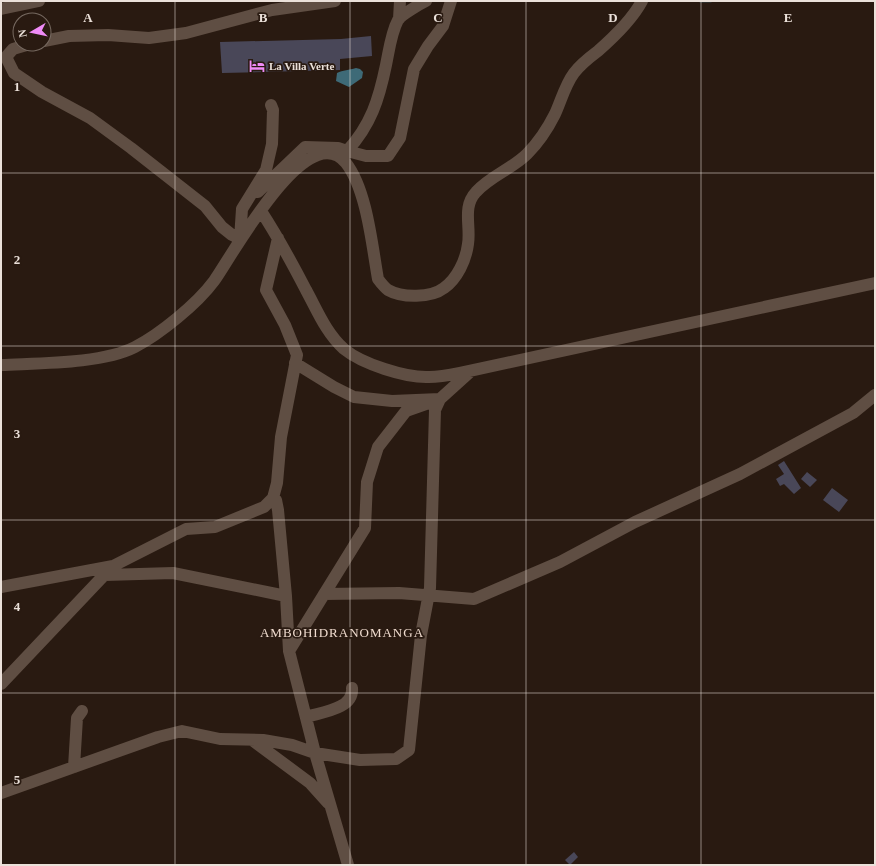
<svg xmlns="http://www.w3.org/2000/svg" width="876" height="866" viewBox="0 0 876 866" font-family="'Times New Roman',serif">
<style>
.water{fill:#3e6a77}
.lines{fill:none;stroke-linecap:round;stroke-linejoin:round}
.stream{stroke:#3e6a77;stroke-width:2.5}
.building{fill:#494758}
.minor{stroke:#5f4e43;stroke-width:12}
.grid{fill:none;stroke:#ebe1da;stroke-width:1;stroke-opacity:0.55}
.labels{text-anchor:middle;stroke-width:3.5;stroke-linejoin:round;paint-order:stroke}
.poi-label{font-size:11px;font-weight:bold;fill:#ebe1da;stroke:#291a11;text-anchor:start}
.quarter-label{font-size:13px;letter-spacing:1px;fill:#efdbce;stroke:#291a11}
.grid-label{font-size:13px;text-anchor:middle;font-weight:bold;fill:#ebe1da;stroke:#291a11;stroke-width:3.5;stroke-linejoin:round;paint-order:stroke}
</style>
<rect width="100%" height="100%" fill="#291a11"/>
<!-- water -->
<path class="water" d="M356,68L360,69L363,72L362,78L349,87L336,81L337,73C343,70 349,70 356,68Z"/>
<g class="lines">
<!-- stream -->
<path class="stream" d="M700,1H711"/>
</g>
<!-- building -->
<path class="building" d="M371,36L372,56L340,59V70L222,73L220,42L341,39Z
M784,461L801,488L794,494L784,484L780,486L776,479L784,474L778,465Z
M807,472L817,480L810,487L801,479Z
M832,488L848,500L839,512L823,500Z
M574,852L578,857L570,865L565,860Z"/>
<g class="lines">
<!-- minor -->
<path class="minor" d="M1,9L39,1
M399,19L400,1
M44,41L69,36L108,35L149,38L186,33L272,10L335,1
M30,44L13,49L6,57L14,73L42,92L90,118L131,148L205,206L222,227L232,235L240,239L242,209L266,170L272,144L273,110L271,105
M347,151L366,156H388L400,138L414,69L428,46L443,26L451,1
M258,192L305,147L338,148L347,151C371,125 379,99 386,65C389,51 391,33 398,20C401,15 420,4 426,1
M261,211C278,237 292,263 306,290C317,310 326,333 344,349C362,364 406,378 429,377C439,377 450,375 460,373L875,283
M295,363L334,387L354,397L392,401L440,399L471,371
M1,365C39,363 102,364 135,347C160,334 197,304 214,281C231,258 307,115 346,163C367,190 372,246 378,279C381,283 384,287 388,290C402,298 431,298 444,288C457,279 466,260 468,244C471,226 462,207 476,192C490,176 512,169 527,154C538,143 548,128 555,114C561,101 565,85 574,73C580,65 590,57 598,51C614,37 632,20 642,1
M273,498L276,500L278,510L286,596
M105,575L173,573L286,596L289,651L315,753L348,865
M1,587L113,566L186,529L215,527L264,507L273,498L277,483L281,437L297,355L285,325L266,290L278,238
M324,594L399,593L474,599L560,562L635,522L740,474L853,413L875,395
M289,651L365,528L367,482L378,447L406,411L440,399
M1,684L109,570
M306,717C322,712 354,709 352,688
M252,740L310,783L328,803
M74,767L77,718L82,711
M1,793L158,737L182,731L220,739L263,740L292,745L315,753L360,760L396,759L409,750L421,635L430,588L435,410L440,399"/>
</g>
<!-- grid -->
<path class="grid" d="M175,1V865M350,1V865M526,1V865M701,1V865M1,173H875M1,346H875M1,520H875M1,693H875"/>
<!-- icons -->
<defs>
<symbol id="hotel-bare" viewBox="-9 -9 18 18"><path d="M-6-4.5h1.5V1H6V5H4.5V3h-9V5H-6ZM-4 0a1.8 1.8 0 1 1 3.6 0ZM.5 0V-2.5h3Q6-2.5 6 0Z" fill="#ef8bf7" stroke="#291a11" stroke-width="2.5" paint-order="stroke"/></symbol>
</defs>
<g fill-rule="evenodd">
<use href="#hotel-bare" x="246" y="55" width="22" height="22"/>
</g>
<g class="labels">
<!-- poi labels -->
<g class="poi-label">
<text x="269" y="70">La Villa Verte</text>
</g>
<!-- quarter labels -->
<g class="quarter-label">
<text x="342" y="637">AMBOHIDRANOMANGA</text>
</g>
</g>
<g class="grid-label">
<text x="88" y="22">A</text>
<text x="263" y="22">B</text>
<text x="438" y="22">C</text>
<text x="613" y="22">D</text>
<text x="788" y="22">E</text>
<text x="17" y="91">1</text>
<text x="17" y="264">2</text>
<text x="17" y="438">3</text>
<text x="17" y="611">4</text>
<text x="17" y="784">5</text>
</g>
<!-- border -->
<rect width="876" height="866" fill="none" stroke="#ebe1da" stroke-width="4"/>
<!-- north arrow -->
<g transform="translate(32 32) rotate(261)"><circle r="19" fill="#291a11" stroke="#776a61"/>
<path d="M0-3L7 15L0 10L-7 15Z" fill="#ef8bf7"/>
<text y="-6" font-size="11" font-weight="bold" text-anchor="middle" fill="#ebe1da">N</text>
</g>
</svg>
